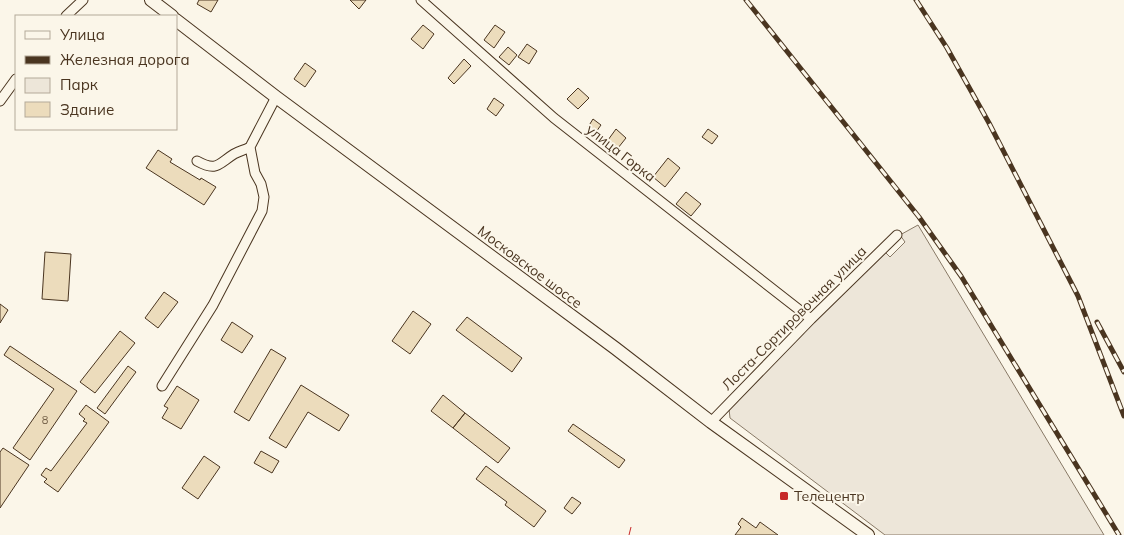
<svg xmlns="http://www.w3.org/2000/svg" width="1124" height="535" viewBox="0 0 1124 535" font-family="Mulish,sans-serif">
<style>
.green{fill:#ede6d9;stroke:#887966}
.building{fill:#ecdcbc;stroke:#4a3520}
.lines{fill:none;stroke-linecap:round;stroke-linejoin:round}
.street-casing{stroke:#4a3520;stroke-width:11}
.secondary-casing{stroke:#4a3520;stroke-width:14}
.street{stroke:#fbf6e9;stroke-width:9}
.secondary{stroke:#fbf6e9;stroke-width:12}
.rail-casing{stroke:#4a3520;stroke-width:5}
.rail{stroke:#fbf6e9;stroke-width:3;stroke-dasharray:9;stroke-linecap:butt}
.power{stroke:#c62828;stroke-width:1;stroke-dasharray:18 4 2.5 4;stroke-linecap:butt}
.poi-dot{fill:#c62828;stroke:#fbf6e9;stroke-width:2}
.labels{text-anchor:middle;stroke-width:4;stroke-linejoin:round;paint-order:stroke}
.number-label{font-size:11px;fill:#725f47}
.street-label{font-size:14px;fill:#4a3520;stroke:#fbf6e9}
.poi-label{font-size:14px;fill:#4a3520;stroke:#fbf6e9;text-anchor:start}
</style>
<rect width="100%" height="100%" fill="#fbf6e9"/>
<!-- green -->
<path class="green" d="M918,225L1104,535H885L730,418L729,409L884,251L890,257L905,242L900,235Z"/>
<!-- building -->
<path class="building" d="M199,0H218L211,12L197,4Z
M350,0H366L359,9Z
M423,25L434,34L423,49L411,39Z
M495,25L505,32L494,48L484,40Z
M527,44L537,51L529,64L518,57Z
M508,47L517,55L509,65L499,57Z
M464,59L471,66L454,84L448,78Z
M305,63L316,71L305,87L294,79Z
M578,88L589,98L578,109L567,99Z
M494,98L504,105L496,116L487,109Z
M593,119L601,125L596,132L588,127Z
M616,129L626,138L618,148L608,140Z
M708,129L718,136L712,144L702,137Z
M158,150L172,159L170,162L200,180L201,178L216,187L204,205L146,168Z
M668,158L680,168L665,187L653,177Z
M686,192L701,204L691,216L676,204Z
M45,252L71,254L68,301L42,299Z
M164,292L178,302L158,328L145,318Z
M0,304L8,310L0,323Z
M413,311L431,324L410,354L392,341Z
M467,317L522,358L512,372L456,330Z
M232,322L253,336L242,353L221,340Z
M120,331L135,343L95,393L80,382Z
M10,346L77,391L30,460L13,448L54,389L4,355Z
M271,349L286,358L249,421L234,412Z
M128,366L136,372L105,414L97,408Z
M301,385L349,415L339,431L308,412L286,448L269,438Z
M177,386L199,400L181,429L162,418L168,408L164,406Z
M443,395L465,413L453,428L431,411Z
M86,405L109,422L58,492L44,482L47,479L41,475L46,468L51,471L87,423L83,421L85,419L79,414Z
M465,413L510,448L498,463L453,428Z
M573,424L625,460L619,468L568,431Z
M3,448L29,465L0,508V452Z
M261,451L279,461L272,473L254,463Z
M204,456L220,467L198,499L182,488Z
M486,466L546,511L534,527L505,505L507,502L476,479Z
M572,497L581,503L572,514L564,508Z
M742,518L756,528L760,522L778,535H735L741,527L738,524Z"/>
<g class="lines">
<defs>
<path id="street" d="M421,0L554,118L811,319
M66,16L83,0
M0,101L16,79
M197,161C217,172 218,164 234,154C239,151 245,150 250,147
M162,386L213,305L262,211L264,197L261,184L255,173L250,147L276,97
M711,422L811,319L897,235"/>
<path id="secondary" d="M151,0L172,16
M176,20L276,97L615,348L711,422L868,535"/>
</defs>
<!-- street casing -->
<use href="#street" class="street-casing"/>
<!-- secondary casing -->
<use href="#secondary" class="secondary-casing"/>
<!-- street -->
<use href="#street" class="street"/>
<!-- secondary -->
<use href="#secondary" class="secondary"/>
<defs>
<path id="rail" d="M746,0L919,217L961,276L1119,535
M916,0L947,48L989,123L1078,296L1124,416
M1097,322L1124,372"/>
</defs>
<!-- rail casing -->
<use href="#rail" class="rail-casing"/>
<!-- rail -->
<use href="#rail" class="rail"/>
<!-- power -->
<path class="power" d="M629,535L631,527"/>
</g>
<!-- markers -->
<rect class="poi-dot" x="779" y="491" width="10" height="10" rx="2.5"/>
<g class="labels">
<!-- number labels -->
<g class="number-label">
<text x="45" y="424">8</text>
</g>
<!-- street labels -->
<g class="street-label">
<text transform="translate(621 153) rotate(38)" y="5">улица Горка</text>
<text transform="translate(530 267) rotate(37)" y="5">Московское шоссе</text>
<text transform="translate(794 318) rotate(-45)" y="5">Лоста-Сортировочная улица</text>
</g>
<!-- poi labels -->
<g class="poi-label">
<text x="794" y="501">Телецентр</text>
</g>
</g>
<!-- legend -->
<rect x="15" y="15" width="162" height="115" fill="#fbf6e9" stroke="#b4a999"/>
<rect x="25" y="31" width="25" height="8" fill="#fbf6e9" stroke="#b4a999"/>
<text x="60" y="40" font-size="15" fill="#4a3520">Улица</text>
<rect x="25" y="56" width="25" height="8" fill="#4a3520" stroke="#b4a999"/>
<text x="60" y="65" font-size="15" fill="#4a3520">Железная дорога</text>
<rect x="25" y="78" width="25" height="15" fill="#ede6d9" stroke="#b4a999"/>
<text x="60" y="90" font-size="15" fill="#4a3520">Парк</text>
<rect x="25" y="102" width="25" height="15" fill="#ecdcbc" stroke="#b4a999"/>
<text x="60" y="115" font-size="15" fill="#4a3520">Здание</text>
</svg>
